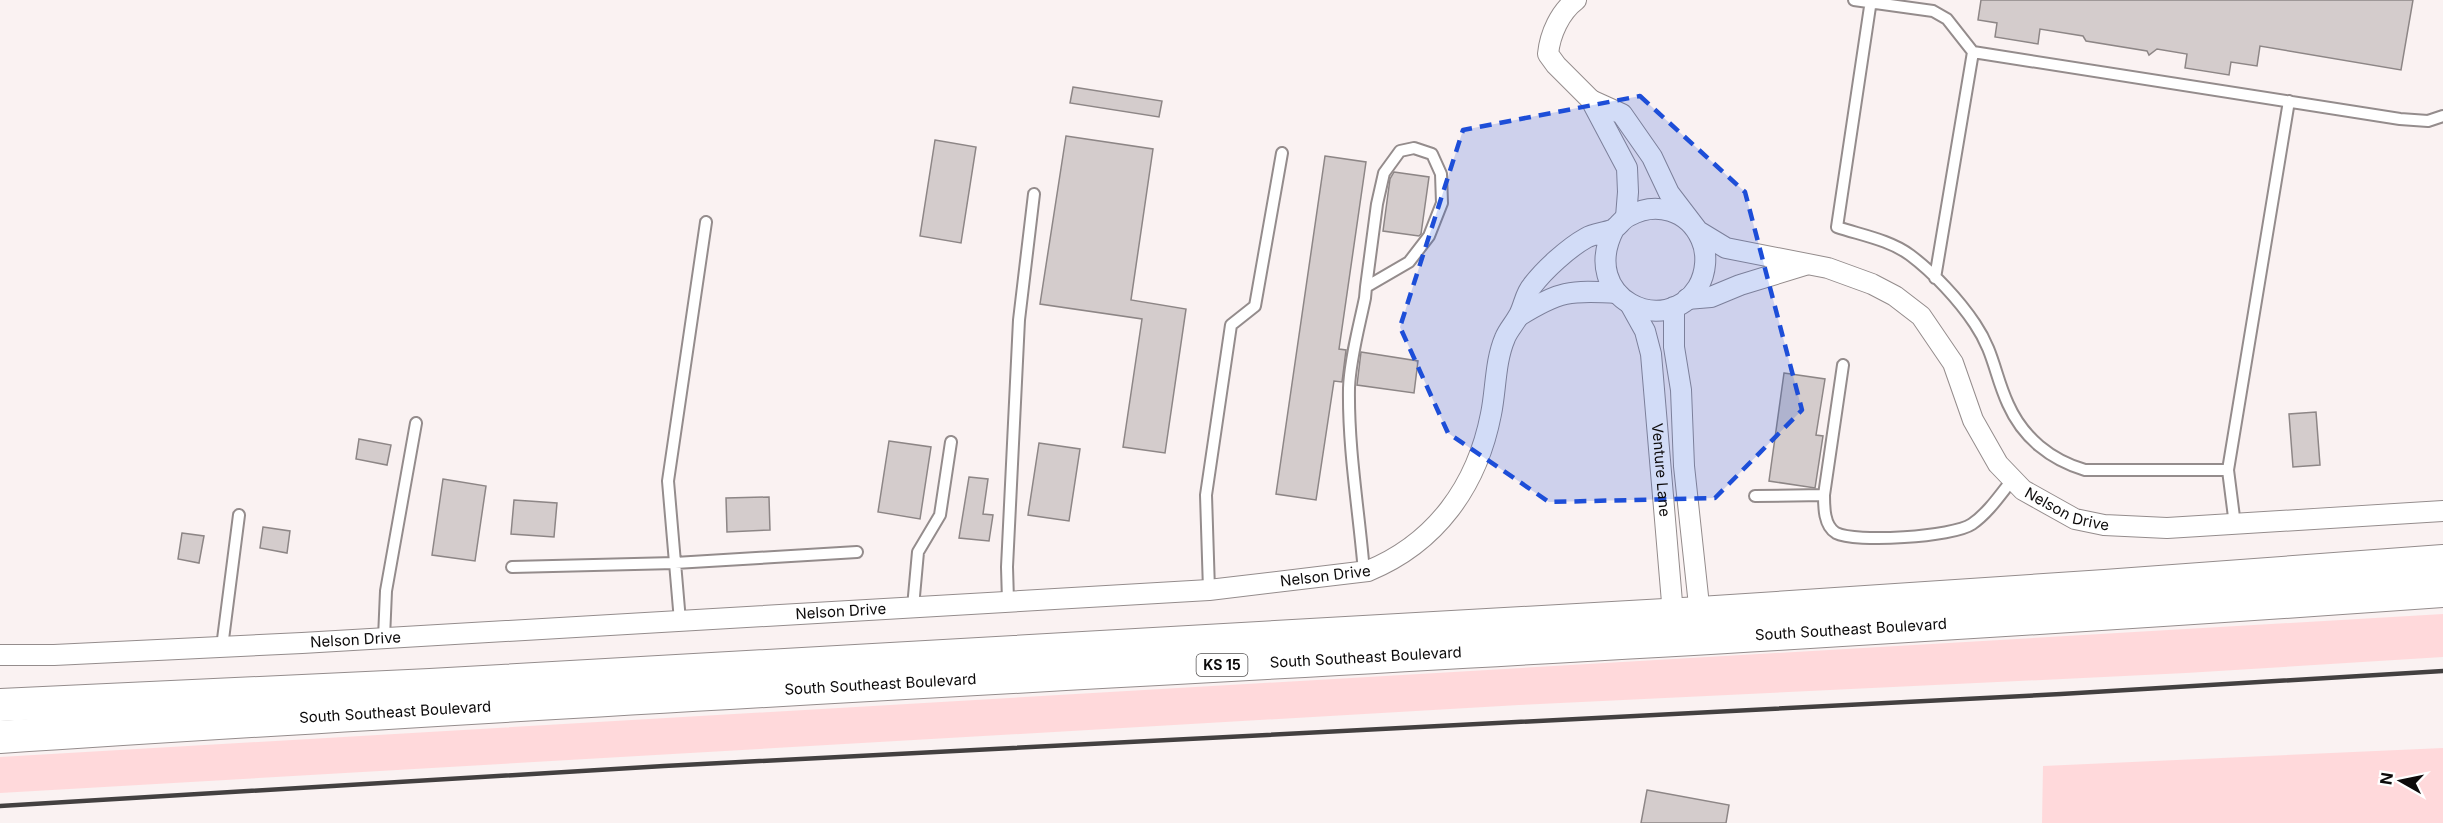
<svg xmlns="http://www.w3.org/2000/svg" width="2443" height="823" viewBox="0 0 2443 823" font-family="Inter,sans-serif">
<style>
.green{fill:#ffd9db}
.building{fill:#d4cccc;stroke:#8d8686;stroke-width:1.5}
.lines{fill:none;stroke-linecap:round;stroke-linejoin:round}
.service-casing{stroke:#948c8c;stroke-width:14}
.minor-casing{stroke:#948c8c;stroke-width:22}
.primary-casing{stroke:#948c8c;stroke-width:34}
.service{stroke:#fff;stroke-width:10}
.minor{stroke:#fff;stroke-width:20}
.primary{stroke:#fff;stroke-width:32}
.rail{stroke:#434040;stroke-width:4.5}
.marked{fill:#1d4ed8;fill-opacity:0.2;stroke:#1d4ed8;stroke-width:4.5;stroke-dasharray:12 8;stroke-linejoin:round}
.labels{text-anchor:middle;stroke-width:6;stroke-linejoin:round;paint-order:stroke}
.shield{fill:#fff;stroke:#565454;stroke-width:1.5}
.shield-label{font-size:14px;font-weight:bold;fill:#0d0b0b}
.street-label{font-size:15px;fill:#0d0b0b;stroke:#fff}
</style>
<rect width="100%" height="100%" fill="#faf2f2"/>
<!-- green -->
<path class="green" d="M2443,614V657L2186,673L1519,705L0,793V757Z
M2443,748V823H2042L2043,766Z"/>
<!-- building -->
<path class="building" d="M1981,0H2413L2401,70L2260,46L2257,66L2231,62L2229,75L2185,68L2187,54L2157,49L2149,55L2147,51L2086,41L2083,36L2040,29L2038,44L1995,37L1997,23L1978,20Z
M1073,87L1162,101L1159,117L1070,103Z
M1066,136L1153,149L1131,300L1186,309L1165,453L1123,447L1142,319L1040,304Z
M935,140L976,147L961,243L920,236Z
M1325,156L1366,162L1339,349L1346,350L1342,382L1334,381L1316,500L1276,494Z
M1394,172L1429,177L1421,234L1419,236L1383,231L1390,179Z
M1361,352L1418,361L1414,393L1357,385Z
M1784,373L1825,379L1816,435L1823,436L1815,488L1769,481Z
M2316,412L2320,465L2293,467L2289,414Z
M359,439L391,445L387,465L356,459Z
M889,441L931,447L920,519L878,512Z
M1039,443L1080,449L1069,521L1028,515Z
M969,477L988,479L983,514L993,515L989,541L959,538Z
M443,479L486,486L475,561L432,555Z
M769,497L770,530L727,532L726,498Z
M514,500L557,503L554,537L511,534Z
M263,527L290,531L287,553L260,548Z
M182,533L204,536L199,563L178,559Z
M1647,790L1729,805L1726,823H1641Z"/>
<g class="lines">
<defs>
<path id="service" d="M1854,0L1933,11L1947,19L1973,52L2400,119L2428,121L2443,116
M1871,0L1837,227C1861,235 1890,240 1910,255C1934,273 1959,300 1975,324C1994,352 1995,376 2008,404C2023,438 2051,460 2085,470H2228
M1935,278L1973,52
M1824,495C1824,507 1824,526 1836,533C1855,543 1953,537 1972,524C1988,513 2000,495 2012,480
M1755,496L1824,495L1843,365
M2235,525L2228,470L2289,101
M512,567L675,563L857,552
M1364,572C1359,511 1348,450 1349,388C1350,359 1359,327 1365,298L1366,287L1377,204L1384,173L1400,151L1414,148L1432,154L1441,174L1442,203L1429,236L1409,262L1366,287
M1209,590L1206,495L1231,325L1255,306L1282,153
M1008,601L1007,567L1019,320L1034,194
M913,607L918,552L940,515L951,442
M680,621L668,481L706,222
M384,638L386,591L416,423
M222,647L239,515"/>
<g id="minor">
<path d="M1576,0C1560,12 1550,34 1548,54L1556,65L1591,100L1627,168L1628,192L1626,217"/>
<path id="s1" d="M1591,100L1622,114L1652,157L1669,193L1698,231L1726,248L1828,268L1872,284L1895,296L1921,316L1953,363L1973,420L1998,464L2023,490L2075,519L2104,525L2167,528L2443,511"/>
<path d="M1687,299L1711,297L1740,285L1805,265"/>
<path id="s2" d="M1630,304L1645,331L1651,354L1674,626"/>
<path d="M1674,307V347L1681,390L1684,466L1701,624"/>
<path d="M1519,316C1559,291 1570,290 1617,293"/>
<path id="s3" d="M0,655H54L302,643L1209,590L1368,571C1436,543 1477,486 1491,414C1496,390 1495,361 1505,338C1508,330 1515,323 1519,315C1524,306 1525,294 1532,286C1544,270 1568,248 1586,238C1593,234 1603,233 1612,230C1618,227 1622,219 1629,216C1656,201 1688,210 1701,239C1708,254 1706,273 1698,287C1666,339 1578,299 1614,229"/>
</g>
<g id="primary">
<path d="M0,705L430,685L1700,613L2105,586L2443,561"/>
<path id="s4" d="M0,737C814,683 1629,649 2443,591"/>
</g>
</defs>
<!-- service casing -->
<use href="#service" class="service-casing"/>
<!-- minor casing -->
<use href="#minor" class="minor-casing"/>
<!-- primary casing -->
<use href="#primary" class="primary-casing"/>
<!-- service -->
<use href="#service" class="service"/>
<!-- minor -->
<use href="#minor" class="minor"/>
<!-- primary -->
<use href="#primary" class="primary"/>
<!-- rail -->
<path class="rail" d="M0,806L664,766L2061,694L2443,671"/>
</g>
<!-- marked area -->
<path class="marked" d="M1640,96L1745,192L1802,410L1715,498L1549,502L1448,433L1400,327L1463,130Z"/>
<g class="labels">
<!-- shield labels -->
<rect class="shield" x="1196.5" y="654" width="51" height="22" rx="4.5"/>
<g class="shield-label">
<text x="1222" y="670">KS 15</text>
</g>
<!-- street labels -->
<g class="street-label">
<text dy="5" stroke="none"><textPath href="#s2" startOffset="171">Venture Lane</textPath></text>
<text dy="5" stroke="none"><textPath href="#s1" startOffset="669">Nelson Drive</textPath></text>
<text dy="5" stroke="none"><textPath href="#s3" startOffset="1328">Nelson Drive</textPath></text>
<text dy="5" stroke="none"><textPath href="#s3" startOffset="842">Nelson Drive</textPath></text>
<text dy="5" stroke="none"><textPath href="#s4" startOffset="1854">South Southeast Boulevard</textPath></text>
<text dy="5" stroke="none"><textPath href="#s3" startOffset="356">Nelson Drive</textPath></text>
<text dy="5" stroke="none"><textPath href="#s4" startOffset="1368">South Southeast Boulevard</textPath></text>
<text dy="5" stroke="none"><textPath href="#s4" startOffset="882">South Southeast Boulevard</textPath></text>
<text dy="5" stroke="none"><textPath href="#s4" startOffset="396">South Southeast Boulevard</textPath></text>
</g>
</g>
<!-- north arrow -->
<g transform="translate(2401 781) rotate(279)" stroke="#ffffff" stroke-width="4.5" paint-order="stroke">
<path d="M0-4.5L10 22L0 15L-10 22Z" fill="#0d0b0b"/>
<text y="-9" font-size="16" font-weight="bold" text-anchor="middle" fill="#0d0b0b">N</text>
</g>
</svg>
